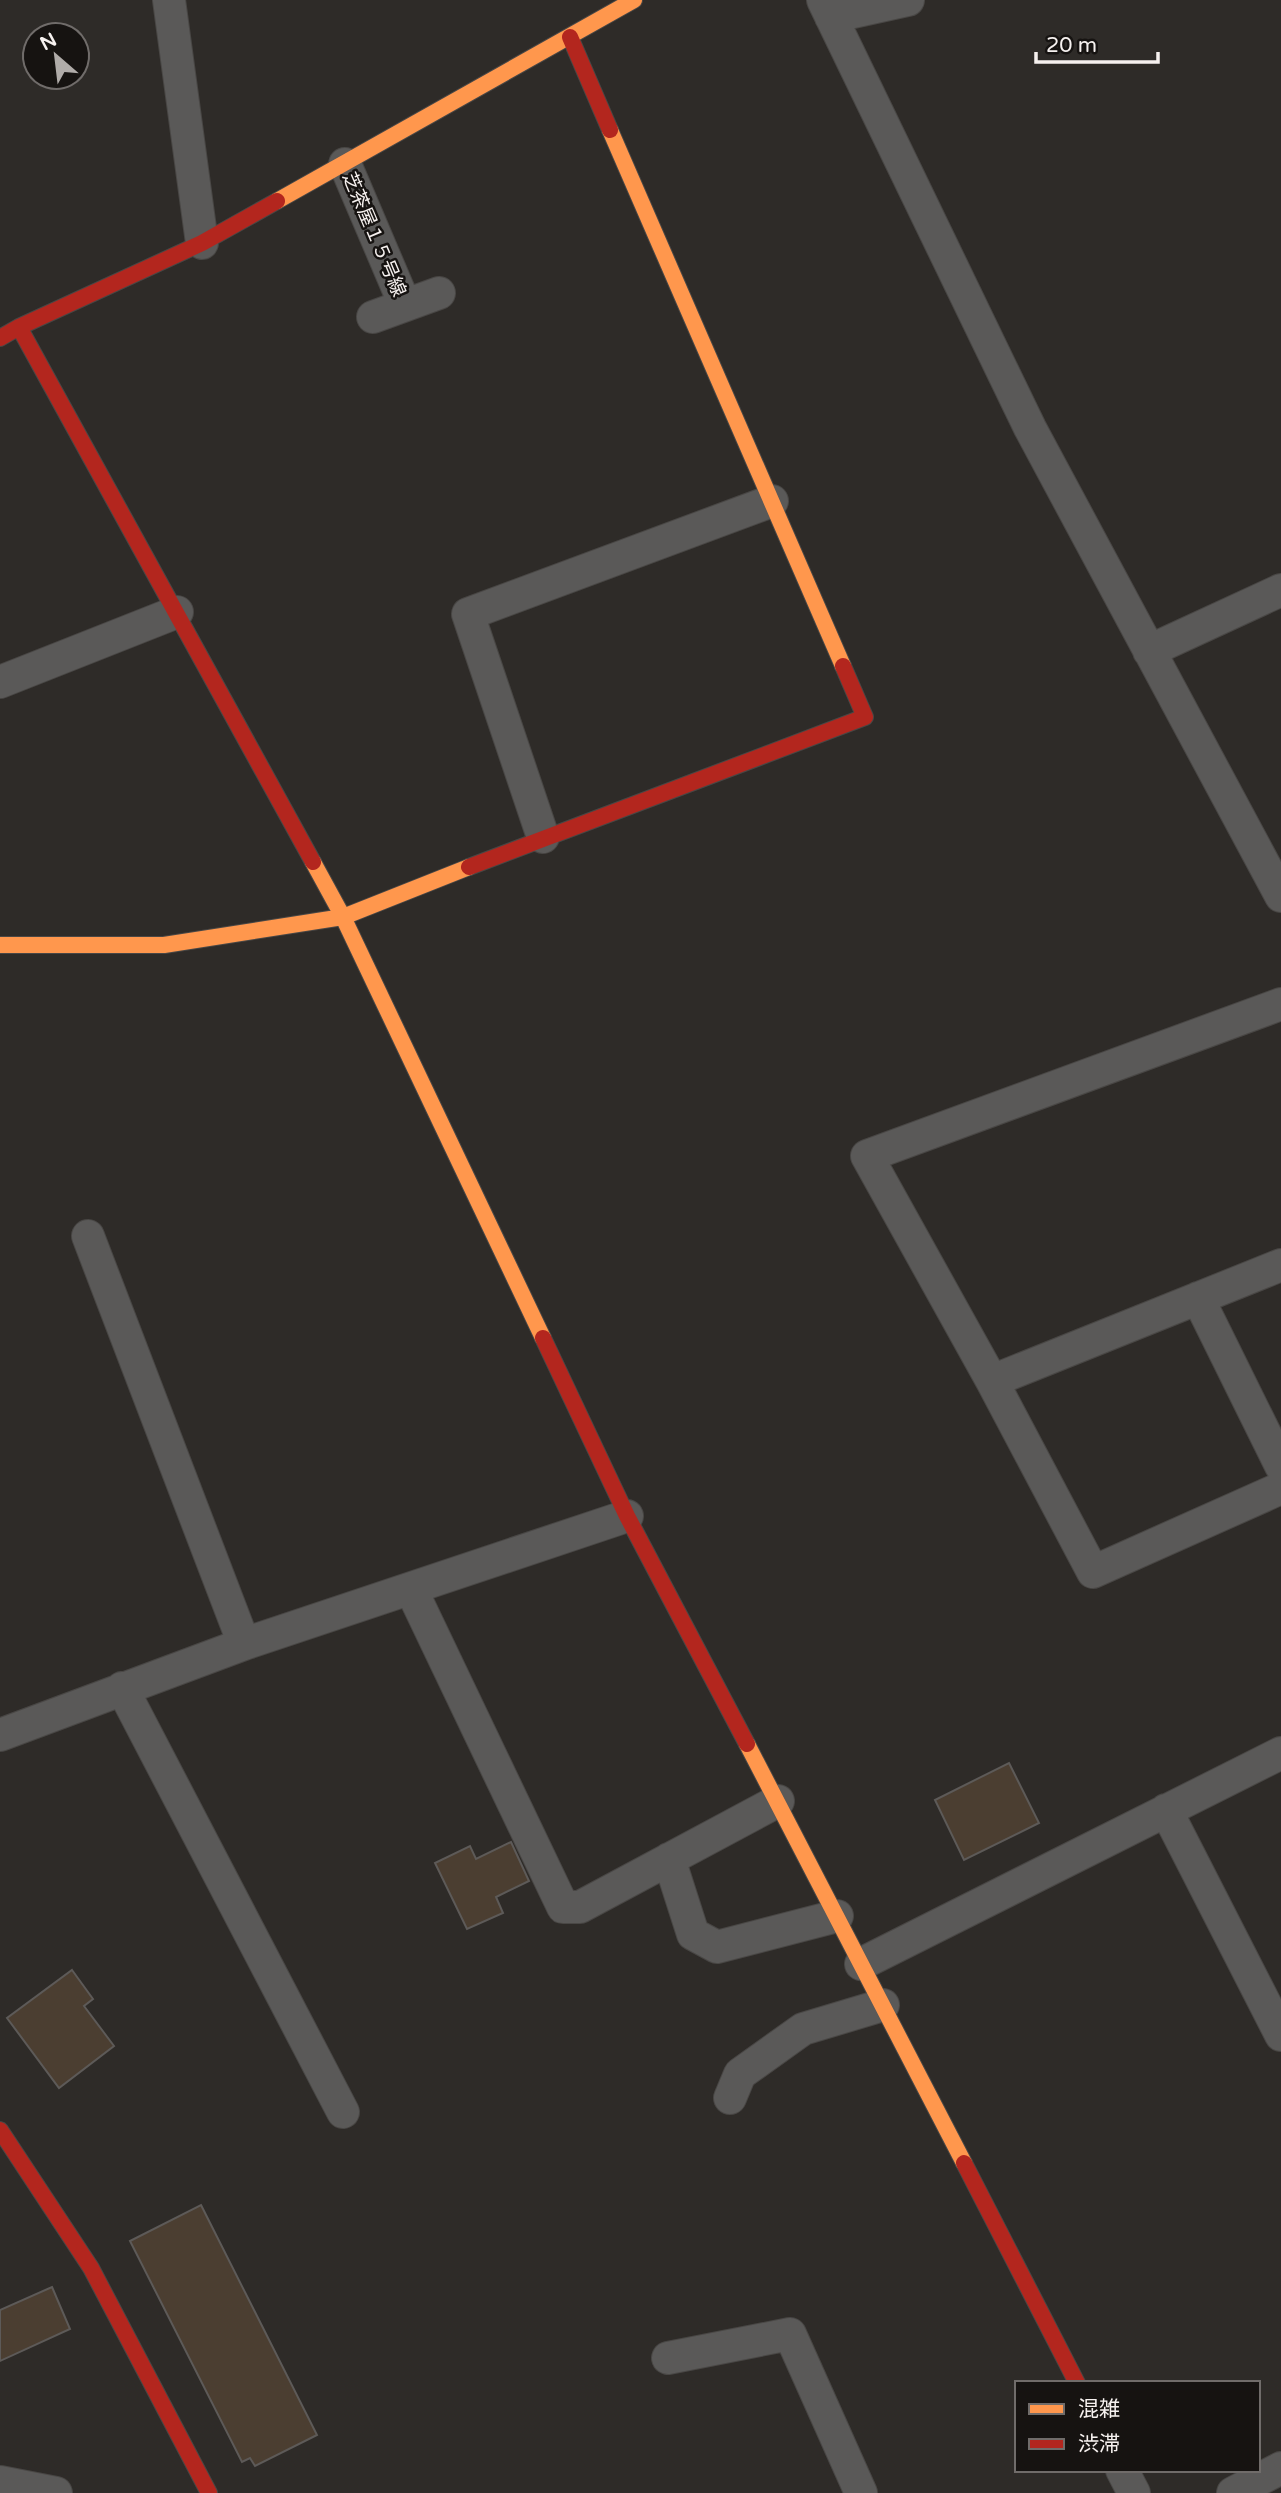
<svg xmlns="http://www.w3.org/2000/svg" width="1281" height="2493" viewBox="0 0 1281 2493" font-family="'Varela Round','Noto Sans JP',sans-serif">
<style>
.building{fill:#4b3e31;stroke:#5d5a58;stroke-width:2}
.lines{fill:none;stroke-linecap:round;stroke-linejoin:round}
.street-casing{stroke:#494745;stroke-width:34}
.slow-casing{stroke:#494745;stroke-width:18}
.jam-casing{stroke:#494745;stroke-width:18}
.street{stroke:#5a5958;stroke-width:32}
.slow{stroke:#ff974d;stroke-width:16}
.jam{stroke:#b3261e;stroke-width:16}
.labels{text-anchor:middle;stroke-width:5;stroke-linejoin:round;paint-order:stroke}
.street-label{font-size:19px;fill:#f6f1ef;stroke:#161311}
</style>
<rect width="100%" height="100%" fill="#2e2b28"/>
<!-- building -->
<path class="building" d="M1009,1763L1039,1823L964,1860L935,1800Z
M511,1842L529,1881L496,1897L503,1913L467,1929L435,1863L470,1846L476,1859Z
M72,1970L93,1999L84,2006L114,2046L59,2088L7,2018Z
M201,2205L317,2435L255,2466L250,2458L242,2462L130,2241Z
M52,2287L70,2329L0,2361V2310Z"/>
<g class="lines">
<defs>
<path id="street" d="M169,0L202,243
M823,0L1030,428L1281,896
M831,17L908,0
M345,164L405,305
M373,317L439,293
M1149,651L1281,590
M0,682L177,612
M543,837L468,614L772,501
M1281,1004L867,1156L992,1381L1093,1572L1281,1488
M88,1236L244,1644
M1198,1298L1281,1466
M992,1381L1281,1265
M411,1589L563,1907H580L778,1801
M122,1688L343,2112
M0,1735L244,1644L627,1516
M1166,1810L1281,2035
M669,1859L693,1934L717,1947L837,1916
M861,1964L1281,1753
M730,2098L740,2074L803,2029L883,2005
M668,2358L790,2334L861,2493
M1122,2470L1134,2493
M0,2482L56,2493
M1233,2493L1281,2468"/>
<path id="slow" d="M610,130L843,666
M277,201L634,0
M313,862L343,917L543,1338
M0,945H164L343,917L469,867
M747,1744L964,2163"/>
<path id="jam" d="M570,37L610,130
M19,327L313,862
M0,338L19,327L202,243L277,201
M469,867L865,717L843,666
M543,1338L627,1516L747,1744
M0,2130L91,2268L209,2493
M964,2163L1077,2383"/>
</defs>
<!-- street casing -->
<use href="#street" class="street-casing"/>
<!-- slow casing -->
<use href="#slow" class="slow-casing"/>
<!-- jam casing -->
<use href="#jam" class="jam-casing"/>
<!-- street -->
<use href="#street" class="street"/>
<!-- slow -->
<use href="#slow" class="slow"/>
<!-- jam -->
<use href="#jam" class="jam"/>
</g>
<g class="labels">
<!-- street labels -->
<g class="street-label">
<text transform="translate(375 234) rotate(67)" y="7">芝茶屋１５号線</text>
</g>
</g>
<!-- legend -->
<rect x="1015" y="2381" width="245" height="91" fill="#161311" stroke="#706c6a" stroke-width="2"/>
<rect x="1029" y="2404" width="35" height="10" fill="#ff974d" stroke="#706c6a" stroke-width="2"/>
<text x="1078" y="2416" font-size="21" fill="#f6f1ef">混雑</text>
<rect x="1029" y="2439" width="35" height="10" fill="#b3261e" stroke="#706c6a" stroke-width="2"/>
<text x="1078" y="2451" font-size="21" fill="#f6f1ef">渋滞</text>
<!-- north arrow -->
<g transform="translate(56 56) rotate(332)"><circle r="33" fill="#161311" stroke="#706c6a" stroke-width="2"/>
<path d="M0-5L12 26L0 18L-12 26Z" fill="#b0aca9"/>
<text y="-10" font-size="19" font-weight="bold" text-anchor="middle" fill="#f6f1ef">N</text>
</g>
<!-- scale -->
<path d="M1036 52v10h122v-10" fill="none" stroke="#f6f1ef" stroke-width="3.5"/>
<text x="1046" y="52" font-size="21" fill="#f6f1ef" stroke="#161311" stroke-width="5" paint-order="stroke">20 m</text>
</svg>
